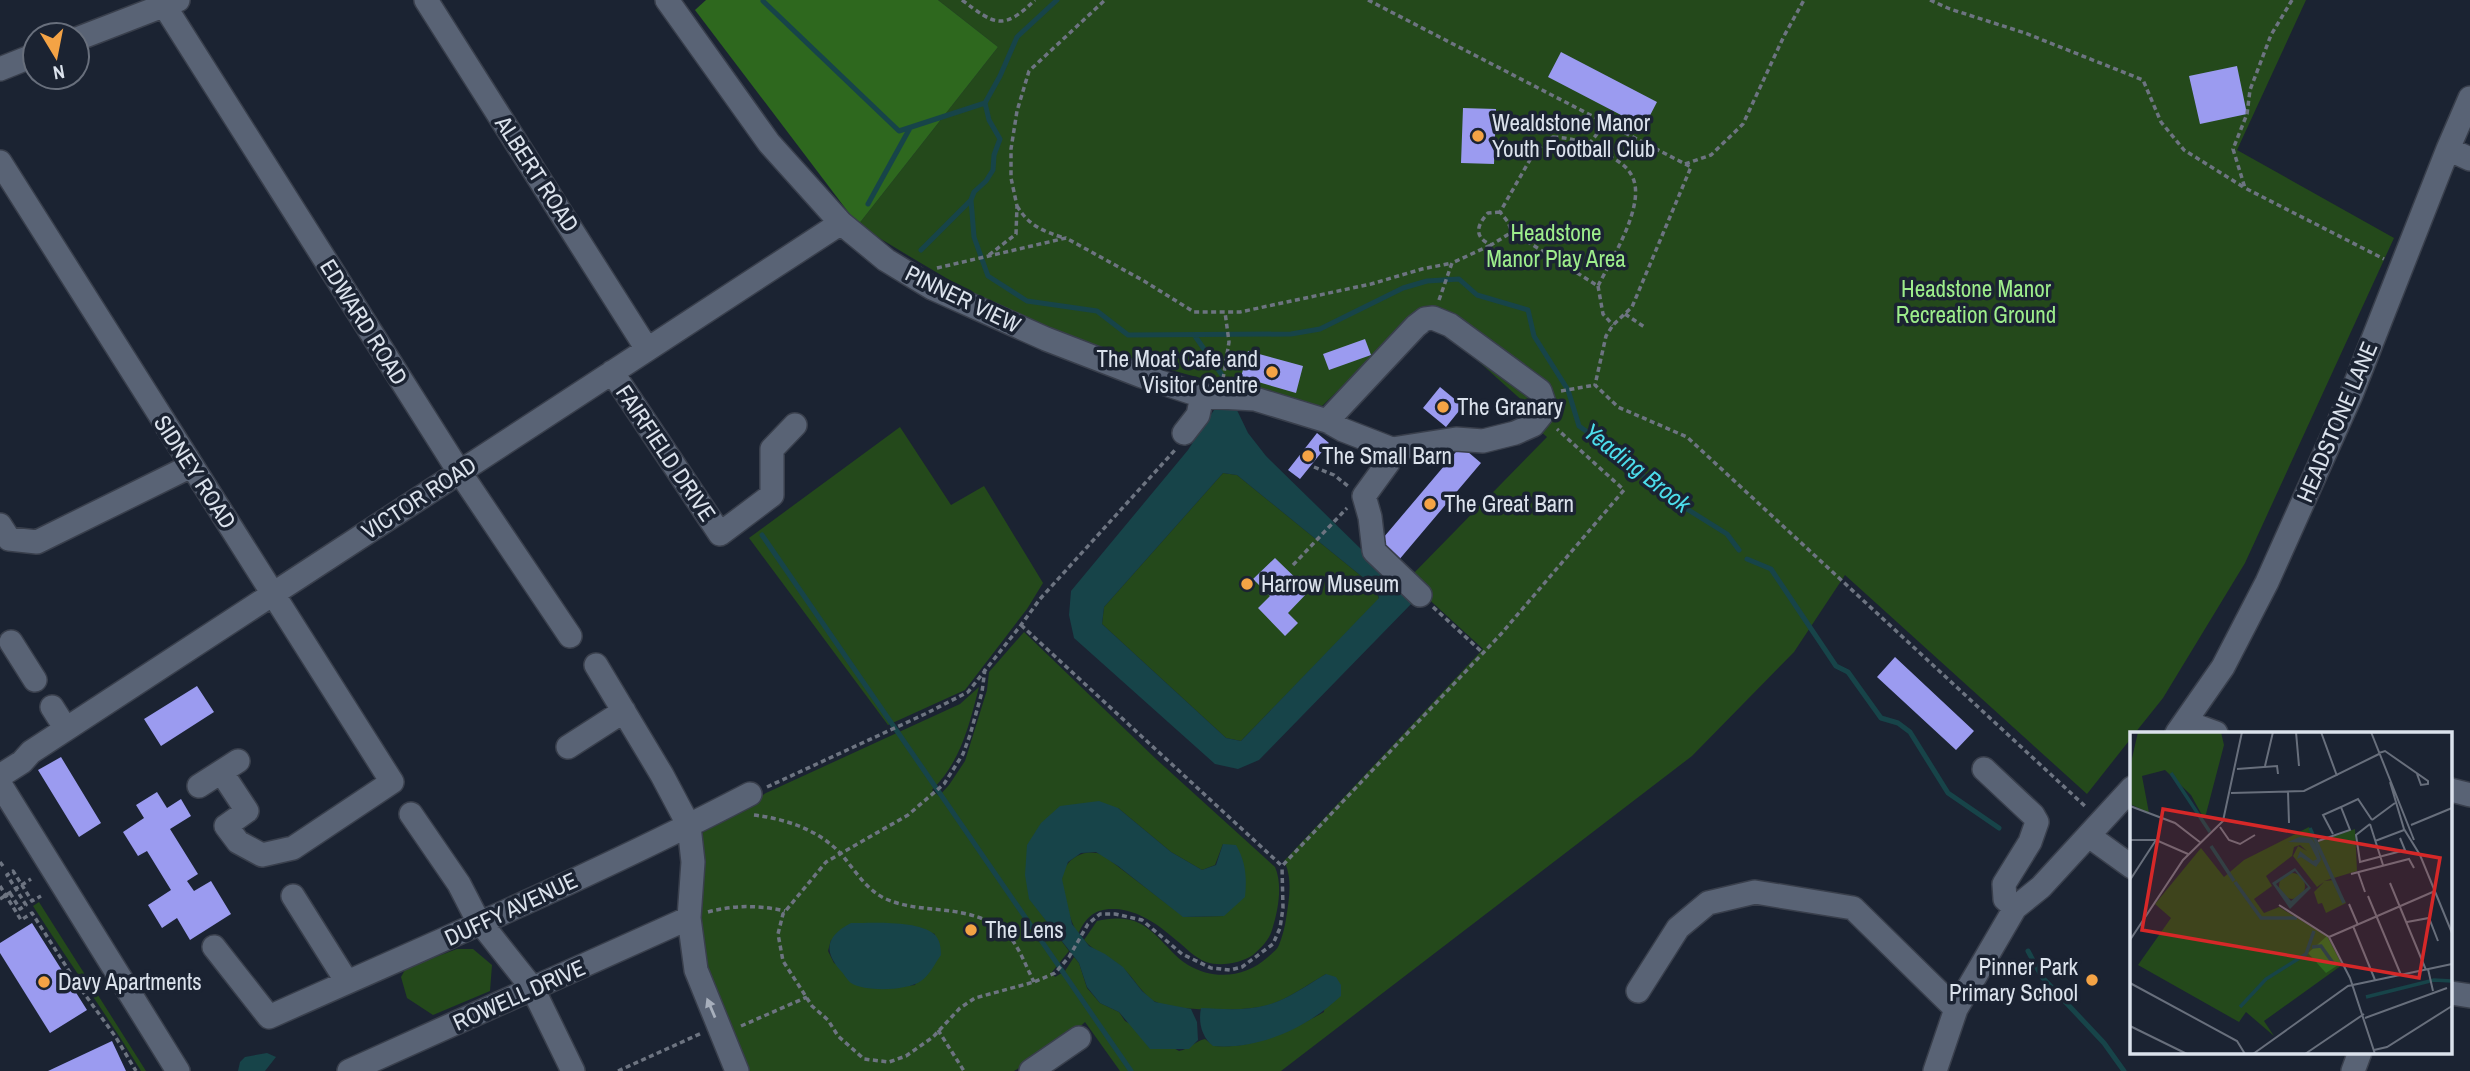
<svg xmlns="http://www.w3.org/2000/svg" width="2470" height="1071" viewBox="0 0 2470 1071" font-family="'Archivo Narrow',sans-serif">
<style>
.green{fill:#24491b;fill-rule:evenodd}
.forest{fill:#2e681e}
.water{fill:#174449;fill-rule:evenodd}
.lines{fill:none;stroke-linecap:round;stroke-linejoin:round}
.stream{stroke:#174449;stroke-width:5}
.building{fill:#9b9bf0}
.minor-casing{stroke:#393f4c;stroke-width:26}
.path{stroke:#6d7481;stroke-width:3.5;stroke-dasharray:5 3.5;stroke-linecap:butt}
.minor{stroke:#596375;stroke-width:23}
.oneway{fill:#a7afbc}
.poi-dot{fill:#f4a345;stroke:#1b2332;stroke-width:2.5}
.labels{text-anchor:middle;stroke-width:7;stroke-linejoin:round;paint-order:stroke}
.poi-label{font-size:23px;fill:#dbe2ec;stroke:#1b2332;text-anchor:start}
.street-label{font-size:23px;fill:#dbe2ec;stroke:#1b2332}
.park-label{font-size:23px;fill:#9ded8b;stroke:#1b2332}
.water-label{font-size:24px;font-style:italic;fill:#4cddeb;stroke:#1b2332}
.inset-river{fill:none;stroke:#174449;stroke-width:3.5}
.inset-road{fill:none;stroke:#686f7c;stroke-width:2}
.view{fill:#d62828;fill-opacity:0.15;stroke:#d62828;stroke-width:3.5}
.inset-edge{fill:none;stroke:#dbe2ec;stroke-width:3.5}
</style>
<rect width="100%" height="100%" fill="#1b2332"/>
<!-- green -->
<path class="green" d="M938,0H2306L2237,150L2394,238L2245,563L2163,698L2135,733H2132V737L2087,794L1845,575L1794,652L1692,756L1281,1071H1120L1085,1022L1065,1041L1014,1071H746L703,973L697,836L766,793L960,704L979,687C969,726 961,761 932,790L939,796L949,785L965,761L987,690L989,672L1024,632L1156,759L1275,867C1283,885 1278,911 1272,930C1269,940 1261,948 1253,955C1241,963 1221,967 1206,962C1195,958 1185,947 1176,940C1159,925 1138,910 1115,909C1095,908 1086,917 1078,934C1071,923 1061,893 1062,879C1063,859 1085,847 1103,855L1184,917L1224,916L1223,844L1215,865L1202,870L1171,852L1118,808L1030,899L1069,951L1052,972L1055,977L1065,971L1074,957L1079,963L1087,988L1100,1003L1119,1012L1125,1021L1179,1051C1190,1049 1195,1041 1205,1039L1214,1046C1254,1049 1290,1031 1324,1012L1326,974C1307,985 1290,998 1269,1005C1247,1012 1171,1012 1152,1000C1140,991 1134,978 1123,968C1112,957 1094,952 1084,940L1097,921C1110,918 1126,917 1139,923C1159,933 1170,954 1188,965C1215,981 1246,977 1268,957C1272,953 1277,950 1279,945C1282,937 1285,927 1286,919C1289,900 1293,878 1284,861L1483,649L1422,593L1412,575L1547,437L1533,425L1526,404L1439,326H1405L1322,406C1217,383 1113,360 1016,314C961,289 909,256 858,225L998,47ZM907,925L935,934L915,985L881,989L834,963L828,951L831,940Z
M900,427L951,505L984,486L1043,583L1027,609L965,690L888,725L749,538Z
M1223,473L1237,475L1376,588L1379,599L1241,741L1226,738L1102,624L1104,607Z
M39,902L146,1071H141C107,1015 68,961 33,906Z
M457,949H473L492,965L490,991L433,1015L407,998L401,977L406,968Z"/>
<!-- forest -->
<path class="forest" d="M706,0H938L998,47L858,225L695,10Z"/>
<!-- water -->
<path class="water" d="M1220,405L1236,408L1248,433L1266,456L1414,601L1259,760L1238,769L1215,764L1074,638L1069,615L1071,591L1188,450L1214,410ZM1223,473L1237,475L1376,588L1379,598L1241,741L1226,738L1102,624L1104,607Z
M1099,801L1118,808L1171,852L1202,870L1216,865L1223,844L1236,845C1246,862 1247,878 1245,897L1224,916L1183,917L1118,866L1096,852L1081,853L1068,862L1062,879L1072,924L1089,946L1105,954L1123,967L1142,991L1155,1002L1191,1009L1197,1022L1198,1040L1189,1049H1150L1119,1012L1100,1003L1087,987L1079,963L1029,899L1025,875L1027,845L1041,823L1060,806Z
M851,923C873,923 917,920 934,934C940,939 941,948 941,955C935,963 930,975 921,981C907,991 865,992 851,983C847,980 844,974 840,970C822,949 828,935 851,923Z
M1326,974L1336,977L1341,985V996C1308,1027 1260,1050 1213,1046C1202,1037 1198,1023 1201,1008C1223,1009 1246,1011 1267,1005C1289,999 1307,985 1326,974Z
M267,1053L276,1057L265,1071H238L240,1062L245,1057Z"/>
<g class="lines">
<!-- stream -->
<path class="stream" d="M1057,0L1017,37L1000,76L985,103L989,120L1000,139L994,155L993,170L986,181L974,192L971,200L974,237L988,276L1027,301L1097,311L1128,335L1291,334L1320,329L1403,288L1427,281L1459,279L1477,295L1528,310L1534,336L1568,390L1579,426L1625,459L1663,494L1727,534L1739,550
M763,1L899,131L985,103
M868,204L910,128
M921,250L971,200
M1195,336L1222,375
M762,535L1131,1071
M1747,559L1771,569L1836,666L1848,672L1881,718L1898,723L1910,732L1948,793L1999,828
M2028,951L2042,977L2104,1043L2124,1071"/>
</g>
<!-- building -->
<path class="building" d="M1561,52L1657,102L1644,127L1548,77Z
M2237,66L2247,114L2200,124L2189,76Z
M1463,108L1496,109L1494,164L1461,163Z
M1365,339L1371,355L1329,370L1323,354Z
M1248,351L1303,366L1296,393L1241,377Z
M1440,387L1463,406L1446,427L1423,408Z
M1317,433L1329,443L1300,479L1288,470Z
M1461,446L1481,463L1398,561L1378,544Z
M1275,558L1309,591L1288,613L1298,623L1285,636L1258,608L1270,596L1253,579Z
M1895,657L1974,731L1956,750L1877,677Z
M197,686L214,712L161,746L144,719Z
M61,757L101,823L79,837L38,770Z
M157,792L167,808L181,799L191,816L170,829L198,874L187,881L194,891L211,881L231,914L190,940L177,918L162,928L148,905L171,890L147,851L138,856L123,832L144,818L136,805Z
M32,923L87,1010L50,1033L0,953V943Z
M112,1041L126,1071H48Z"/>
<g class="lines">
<defs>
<path id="minor" d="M426,0L647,349
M667,0L769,143L841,223L886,260L932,288L1046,339L1142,376L1202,396L1255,399L1327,421L1343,430L1392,449L1456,439L1483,441L1515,433L1533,425L1546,409L1540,391L1450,325L1433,318L1425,319L1416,326L1327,421
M164,5L453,462L570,636
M77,39L178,0
M0,69L35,55
M2448,149L2470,159
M0,162L392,782L293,848L262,855L238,842L226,826L247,811L222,773
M612,372L720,534L772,495V449L795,425
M1184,433L1198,415L1202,396
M1392,449L1388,463L1364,496L1370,517L1374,551L1420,595
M0,525L9,539L37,542L191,466
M11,642L35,680
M596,665L662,775L689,826L693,862L689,918L696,970L737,1071
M52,707L66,729
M2186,722L2216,733
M2177,733L2223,667L2267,582L2351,395L2448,149L2470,98
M568,747L624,711
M1984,769L2033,815L2037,822L2030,842L2004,884L2005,899L2015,908
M0,776L22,762L31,752L841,223
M0,784L178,1071
M199,786L238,761
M2451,790L2470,795
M411,814L459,884L476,917L533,989L573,1071
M2089,836L2132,867
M293,896L347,982
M214,947L269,1017C430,945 593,876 750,794
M1638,991L1678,928L1708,903L1755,892L1853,908L1956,1009
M2451,993L2470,996
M349,1071L689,918
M1031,1071L1079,1038
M1935,1071L1956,1009L2015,908L2041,887L2132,788
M2353,1071L2360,1052"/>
</defs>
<!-- minor casing -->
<use href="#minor" class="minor-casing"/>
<!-- path -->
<path class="path" d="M962,0C995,25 1003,31 1035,0
M1368,0L1691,167L1632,307L1613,325L1606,336L1595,385L1618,407L1687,437L2087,808
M1930,0L1950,9L2025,33L2143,80L2161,122L2184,150L2245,188
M2292,0L2271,35L2250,90L2247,114L2233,149L2245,188L2384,259
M1553,137C1575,138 1590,144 1608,155C1618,161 1627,166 1632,176C1647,204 1611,260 1598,286L1512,232L1508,222L1500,212L1535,151Z
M1589,144L1605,124
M1685,164L1711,155L1743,124L1784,36L1804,0
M1017,206C1029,226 1043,231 1064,238
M1500,212L1488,213C1476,226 1474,237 1491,245L1512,232
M989,255L1016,234L1017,206L1011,178V149L1017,111L1029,71L1105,0
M937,268L1066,238L1144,281L1194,312H1240L1371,284L1422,269L1452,263
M1598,286L1603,314L1613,325
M1439,300L1452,263L1491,245
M1625,314L1646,328
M1223,379L1229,342L1225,312
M1561,391L1595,385
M1314,467L1334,475L1348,486
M1293,565L1347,508
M1433,607L1483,653
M1021,625L1282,866L1501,634L1624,490L1557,429
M985,669L982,692L970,735L963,754L944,784L908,815L826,862L783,914L778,934L783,961L812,1006L828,1020L838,1036L864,1059L889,1062L906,1056L933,1037L960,1008L975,998L1034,982L1055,973L1069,957L1088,924L1100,914H1115L1142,920L1182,954L1211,968L1230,970L1242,967L1273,944L1280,928L1283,908L1282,866
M767,787L925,714L968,692L1021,625L1040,599L1175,450
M754,815C786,819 819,830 841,854C855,870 866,890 886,899C923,915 963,903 1000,928C1017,939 1025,965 1034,982
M0,862L3,866L0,868
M0,886L21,920L32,913L78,985L115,1036L136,1071
M10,893L20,909L26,905L7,875L13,871L32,901L41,896
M0,899L31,879
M708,912C733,905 760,905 785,911
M741,1026L807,997
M938,1030L964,1071
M618,1071L702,1033"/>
<!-- minor -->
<use href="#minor" class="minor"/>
</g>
<!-- one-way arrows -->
<defs><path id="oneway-solid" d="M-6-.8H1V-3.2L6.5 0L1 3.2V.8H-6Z" transform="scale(1.75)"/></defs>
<use class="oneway" href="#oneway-solid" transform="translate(711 1008) rotate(-113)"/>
<!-- markers -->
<g class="poi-dot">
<circle cx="1478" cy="136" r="7"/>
<circle cx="1272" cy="372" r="7"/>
<circle cx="1443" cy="407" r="7"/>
<circle cx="1308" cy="456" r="7"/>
<circle cx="1430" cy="504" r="7"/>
<circle cx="1247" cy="584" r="7"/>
<circle cx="971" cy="930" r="7"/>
<circle cx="2092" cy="980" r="7"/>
<circle cx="44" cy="982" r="7"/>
</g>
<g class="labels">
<!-- poi labels -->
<g class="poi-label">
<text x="1492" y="131">Wealdstone Manor<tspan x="1492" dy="26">Youth Football Club</tspan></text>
<text x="1258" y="367" text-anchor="end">The Moat Cafe and<tspan x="1258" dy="26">Visitor Centre</tspan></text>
<text x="1457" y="415">The Granary</text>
<text x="1322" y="464">The Small Barn</text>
<text x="1444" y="512">The Great Barn</text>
<text x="1261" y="592">Harrow Museum</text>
<text x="985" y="938">The Lens</text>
<text x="2078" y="975" text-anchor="end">Pinner Park<tspan x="2078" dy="26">Primary School</tspan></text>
<text x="58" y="990">Davy Apartments</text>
</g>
<!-- street labels -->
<g class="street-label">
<text transform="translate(537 174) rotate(57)" y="8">ALBERT ROAD</text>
<text transform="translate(963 299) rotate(26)" y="8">PINNER VIEW</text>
<text transform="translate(364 322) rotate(58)" y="8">EDWARD ROAD</text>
<text transform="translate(2337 422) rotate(-67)" y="8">HEADSTONE LANE</text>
<text transform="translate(666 453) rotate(56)" y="8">FAIRFIELD DRIVE</text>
<text transform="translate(195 472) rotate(57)" y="8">SIDNEY ROAD</text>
<text transform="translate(419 498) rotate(-33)" y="8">VICTOR ROAD</text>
<text transform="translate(511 909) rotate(-25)" y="8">DUFFY AVENUE</text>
<text transform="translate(519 995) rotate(-24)" y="8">ROWELL DRIVE</text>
</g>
<!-- park labels -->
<g class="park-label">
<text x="1556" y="241">Headstone<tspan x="1556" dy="26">Manor Play Area</tspan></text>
<text x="1976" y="297">Headstone Manor<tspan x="1976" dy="26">Recreation Ground</tspan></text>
</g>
<!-- water labels -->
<g class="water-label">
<text transform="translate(1637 468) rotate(38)" y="8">Yeading Brook</text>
</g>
</g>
<!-- overview -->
<g transform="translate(2130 732)">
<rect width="322" height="322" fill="#1b2332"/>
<path d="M8,0H91L94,13L76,82L73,85L61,63L35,38L12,44L19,81L0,72V35ZM179,95L188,110L225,97L227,139L194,149L204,148L216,171L196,181L192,171L188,172L184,160L194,150L187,155L163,124L168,114L177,119L170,113L164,115L162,124L136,144L142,154L124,167L134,181L149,175L197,204L212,233L134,289L144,304L116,280L109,290L8,233L41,186L25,172L71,116L94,145L114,128ZM149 154a13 13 0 1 1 26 0a13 13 0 1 1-26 0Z" fill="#24491b"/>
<path d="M197,204L211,231L196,241L178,221Z" fill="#2e681e"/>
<path d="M169,105L181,106L187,114L191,128L186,135L171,125L167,127L170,119L183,129L187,127L179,111L158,110ZM165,136L181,156L160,177L142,151ZM165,139L178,155L161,169L146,152Z" fill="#174449" fill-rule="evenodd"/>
<path class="inset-river" d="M41,41L80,100M180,96L214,171M81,114L104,149M105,150L131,186H167M182,215L191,214L203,231M236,265L304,248L322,249M110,275L136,247L176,222L184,199"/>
<path class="inset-road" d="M166,0L169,34M191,0L207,44M241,0L284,108M249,21L255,19L298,49V52L291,53L287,42M135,34L143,0M107,37L147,34L148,42M260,50L274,97L290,123L322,201M158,60L159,91M101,61L174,59L249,22M0,74L45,91L71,111M242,88L265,71M240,92L226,103L230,130L275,118L270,106M240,92L253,133M281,93L322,76M90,95L99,108L110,112L125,103M203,102L193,83L211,75M0,108H26L58,122M188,109L220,98L211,75L228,67L242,88M245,109L274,98M228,140L235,160M221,142L279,127L284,136M0,148L26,108M260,151L296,238M238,164L271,243M219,172L228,193M149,173L199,205L220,246L245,322M277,190L299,186L308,209M223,194L245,248M199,205L305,159M0,208L53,128L93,89L112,0M298,237L303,259M0,251L107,309L115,322M235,286L317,256M0,294L57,322M244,318L257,315L322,274M123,322L218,254L322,232M175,322L234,282"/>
<path class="view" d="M33,77L310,126L289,246L12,198Z"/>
<rect width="322" height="322" class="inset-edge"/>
</g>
<!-- north arrow -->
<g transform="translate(56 56) rotate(170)"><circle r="33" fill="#1b2332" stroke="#686f7c" stroke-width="2"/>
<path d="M0-5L12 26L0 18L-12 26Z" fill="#f4a345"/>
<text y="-10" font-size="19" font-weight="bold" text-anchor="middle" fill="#dbe2ec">N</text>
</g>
</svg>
